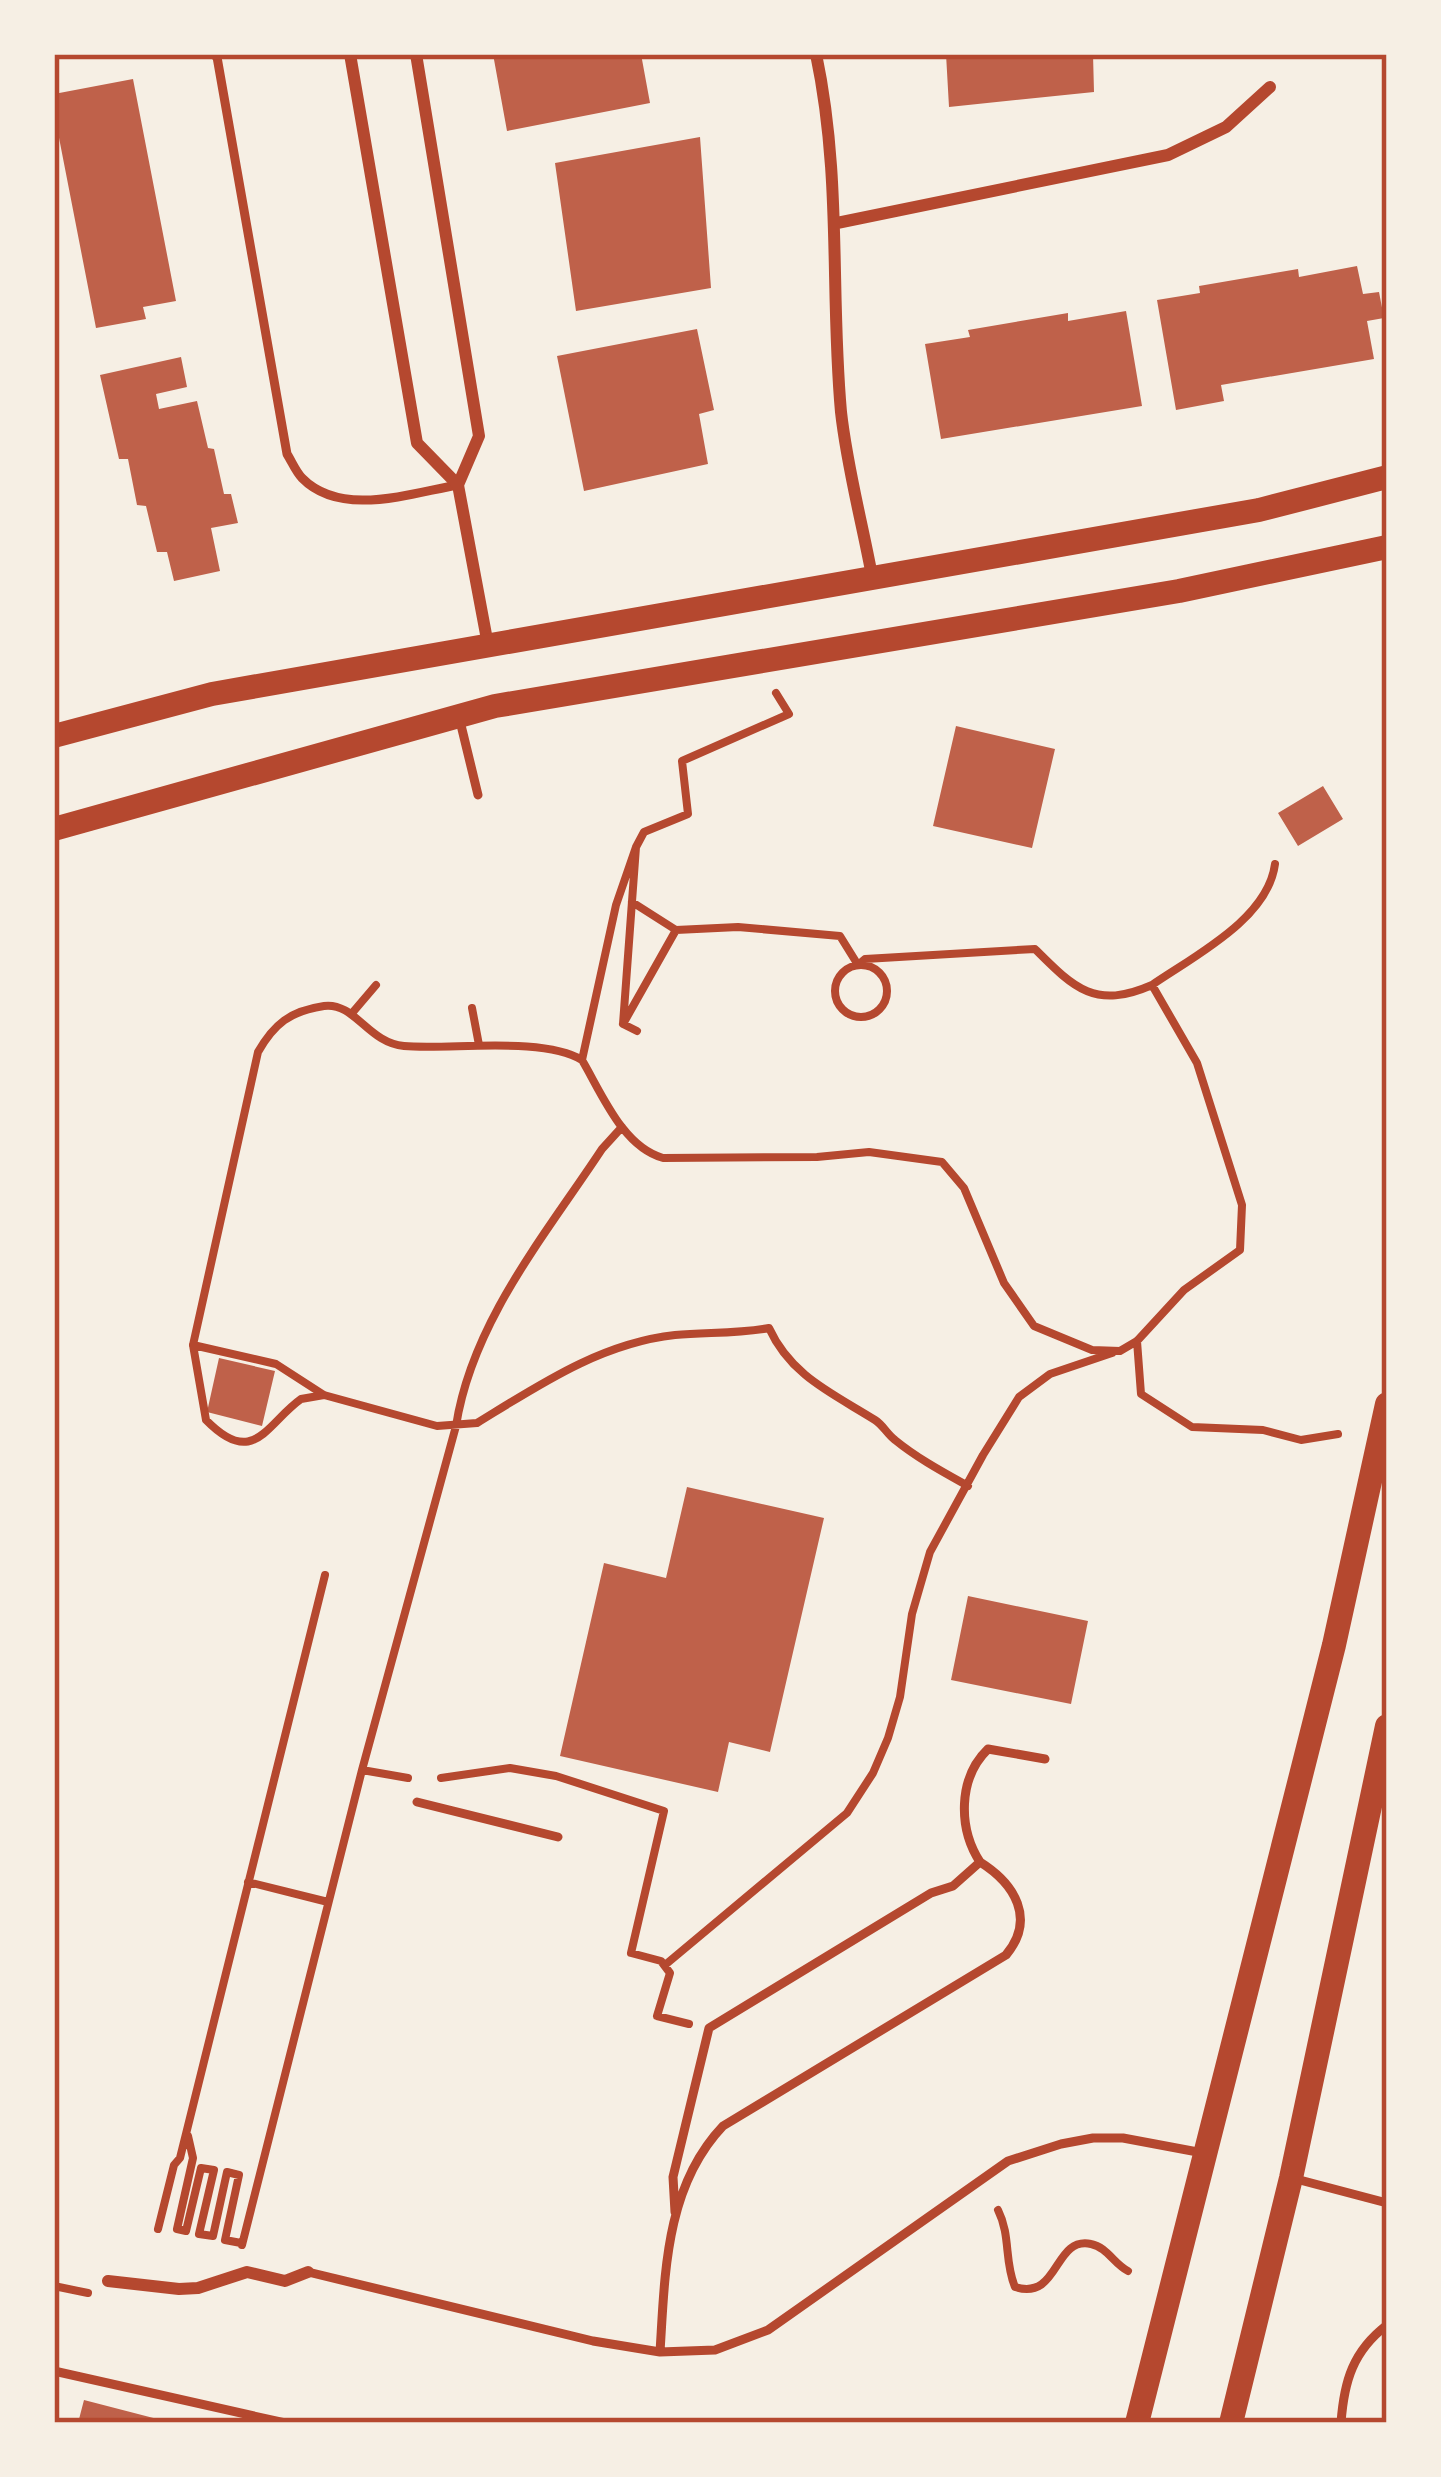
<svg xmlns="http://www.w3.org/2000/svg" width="1441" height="2477" viewBox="0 0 1441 2477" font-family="'Exo 2',sans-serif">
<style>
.building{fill:#bf614a}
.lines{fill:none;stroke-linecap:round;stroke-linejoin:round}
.path{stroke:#b5482f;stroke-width:8}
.service{stroke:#b5482f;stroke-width:9}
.minor{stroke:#b5482f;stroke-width:12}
.secondary{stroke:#b5482f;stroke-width:24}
.neatline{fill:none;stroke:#b5482f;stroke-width:4.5}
</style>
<rect width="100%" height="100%" fill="#f6efe4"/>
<!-- building -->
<path class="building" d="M493,54H641L650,103L507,131Z
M946,54H1093L1094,92L949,107Z
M133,79L176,301L143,307L146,319L96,328L54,112V94Z
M700,137L711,288L576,311L555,163Z
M1357,266L1363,294L1379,292L1384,318L1367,321L1374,359L1221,385L1224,401L1176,410L1157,300L1200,293L1199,286L1298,269L1299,277Z
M1126,311L1142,406L941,439L925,344L970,337L968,330L1068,313V321Z
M697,329L714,410L699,414L708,464L584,491L557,356Z
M181,357L187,387L156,394L159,409L197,401L208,448L214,449L224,494H231L238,523L211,528L220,571L174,581L167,552H157L146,506L137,505L128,459H119L100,375Z
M956,726L1055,749L1032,848L933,826Z
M1323,786L1343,819L1298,846L1278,813Z
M219,1358L275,1371L262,1426L207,1412Z
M687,1487L824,1518L770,1752L729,1742L718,1792L560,1756L604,1563L666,1578Z
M968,1596L1088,1621L1071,1704L951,1680Z
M84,2400L165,2421V2423H78Z"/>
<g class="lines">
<!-- path -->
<path class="path" d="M636,847L616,905L582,1060C602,1094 623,1147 663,1158L817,1157L869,1152L942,1162L964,1188L1004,1283L1034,1326L1092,1350L1120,1351L1137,1341L1184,1290L1240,1250L1242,1205L1197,1063L1152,985C1194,956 1268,919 1275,864
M632,902L676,930
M835 991a26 26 0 1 1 52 0a26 26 0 1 1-52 0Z
M472,1008L479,1045
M353,1012L376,985
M623,1024L676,930L738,927L840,936L858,965L865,959L1035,949C1074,988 1095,1010 1152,985
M637,1031L623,1024L636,847L644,832L688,814L682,761L789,714L776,693
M582,1060C543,1036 450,1050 404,1046C368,1043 355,1002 324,1006C290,1011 274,1024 258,1052L193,1345L276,1364L324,1395L437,1426L477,1423C539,1385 601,1343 675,1335C707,1332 737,1334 769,1328C791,1376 832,1393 875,1420C883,1425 887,1434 895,1440C917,1458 943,1472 968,1486
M1137,1341L1141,1394L1192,1427L1263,1430L1301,1440L1338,1434
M193,1345L206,1420C254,1469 266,1424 301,1399L324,1395
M362,1770L408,1778
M441,1778L510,1768L556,1776L664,1811L631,1953L661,1961L670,1973L657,2016L689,2024
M248,1882L328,1902
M665,1965L847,1813L873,1773L888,1738L900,1697L912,1614L930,1552L983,1455L1019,1397L1050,1374L1112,1353
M188,2136L193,2158L177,2229L186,2231L201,2168L214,2170L199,2234L213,2236L227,2172L239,2175L225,2240L241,2243
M998,2210C1011,2236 1004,2261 1015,2287C1060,2301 1053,2236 1091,2244C1107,2247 1114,2264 1128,2271
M158,2229L174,2165L180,2158L325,1575
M242,2245L362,1770L456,1426C472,1322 546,1234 602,1149L622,1127
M54,2286L88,2293"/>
<!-- service -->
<path class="service" d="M212,54L217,57L287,454C292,462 296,472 302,478C341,518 411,493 458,485
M460,721L478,795
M417,1802L558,1837
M980,1862C958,1828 958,1778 988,1749L1045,1759
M1296,2179L1387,2203
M308,2272L593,2341L660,2352L715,2350L768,2330L1008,2161L1061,2144L1093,2138H1123L1203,2153
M660,2352C665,2274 665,2187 723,2126L1006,1955C1036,1919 1015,1884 980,1862L953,1886L931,1893L709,2028L673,2177L675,2212
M54,2371L285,2423
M1341,2423C1344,2381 1353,2351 1387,2325"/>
<!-- minor -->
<path class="minor" d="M350,54L417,443L458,485L479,436L416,54
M816,54C842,177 830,291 841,412C847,467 862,522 872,576
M837,223L1168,155L1226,127L1270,87
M458,485L488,645
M108,2281L179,2289L198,2288L247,2272L285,2281L308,2272"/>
<!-- secondary -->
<path class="secondary" d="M54,736L212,694L1259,510L1387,477
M54,829L495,706L1179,591L1387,547
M1137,2423L1334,1645L1387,1404
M1231,2423L1291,2178L1387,1726"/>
</g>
<!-- border -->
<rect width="1441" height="2477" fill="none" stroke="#f6efe4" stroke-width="114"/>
<rect x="57" y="57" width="1327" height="2363" class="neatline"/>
</svg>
